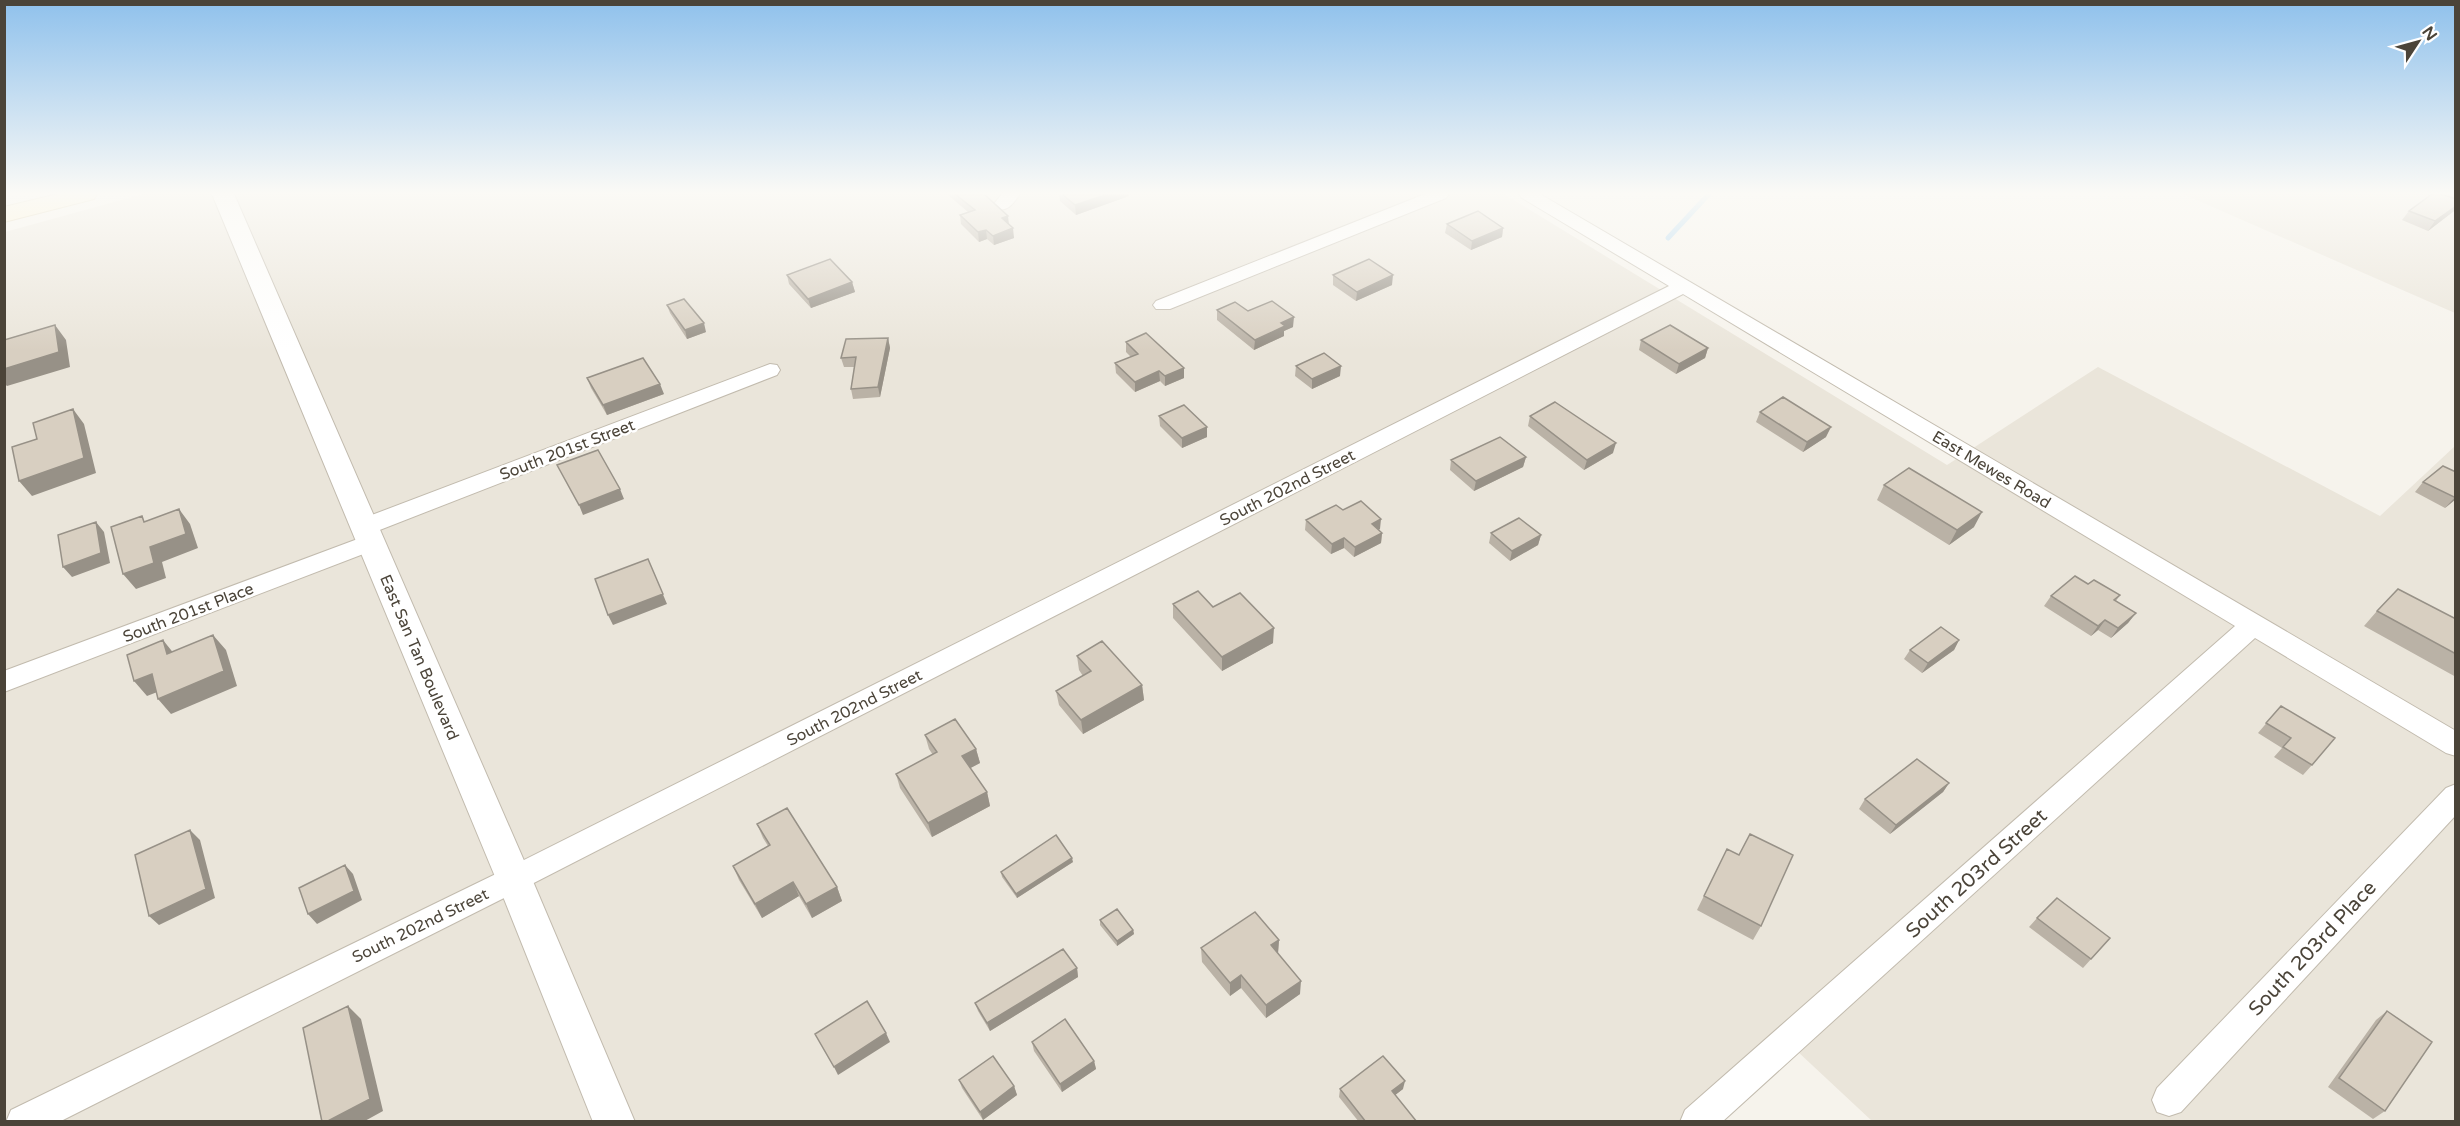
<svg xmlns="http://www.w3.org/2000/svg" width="2460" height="1126" viewBox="0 0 2460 1126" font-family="'Varela Round',sans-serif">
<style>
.residential{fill:#eae5da}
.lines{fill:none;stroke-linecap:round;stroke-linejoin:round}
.stream{stroke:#a9d4f2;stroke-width:5}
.minor-casing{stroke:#c2bbae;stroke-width:2}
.tertiary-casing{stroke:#c2bbae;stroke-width:2}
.secondary-casing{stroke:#d6c79b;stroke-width:2}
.minor{fill:#fff;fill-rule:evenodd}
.tertiary{fill:#fff;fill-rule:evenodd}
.secondary{fill:#fff3cd;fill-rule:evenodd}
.wall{fill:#bab2a6}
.shaded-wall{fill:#979187}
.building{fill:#d8cfc1;stroke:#979187;stroke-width:1.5}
.labels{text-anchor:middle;stroke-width:5;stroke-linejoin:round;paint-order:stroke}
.street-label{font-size:16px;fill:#4b4439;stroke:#fff}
.near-street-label{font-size:20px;fill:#4b4439;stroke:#fff}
</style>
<rect width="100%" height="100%" fill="#f6f3ec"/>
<!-- residential -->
<path class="residential" d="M143,194H1504L1947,465L2098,367L2380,516L2455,446V1121H1872L1797,1051L1717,1122H5V232Z
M2183,194H2455V313Z"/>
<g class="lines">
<!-- stream -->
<path class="stream" d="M1668,238L1709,194"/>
<defs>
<path id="minor" d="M1002,194H1020C1013,204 1008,212 996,209L993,205Z
M1425,194H1449L1446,198L1170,309H1156L1153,305L1156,301Z
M1519,194H1540L2456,731V756L2446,753L2255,638L1722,1122H1680L1685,1110L2235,626L1683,294L524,888L59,1122H6L11,1110L504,870L1669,286L1522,198Z
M770,364L777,365L780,370L777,375L372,533L364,535L356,533L352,527L356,521Z
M371,534L379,536L383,542L379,548L4,692V671Z
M2456,784V815L2181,1112L2169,1116L2157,1112L2152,1100L2157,1088L2446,788Z"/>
<path id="tertiary" d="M212,194H234L532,879L635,1122H593L496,879Z"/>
<path id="secondary" d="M58,194H97L94,199L4,222V207Z"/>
</defs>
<!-- minor casing -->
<use href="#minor" class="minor-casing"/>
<!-- tertiary casing -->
<use href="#tertiary" class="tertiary-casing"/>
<!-- secondary casing -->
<use href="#secondary" class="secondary-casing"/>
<!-- minor -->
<use href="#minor" class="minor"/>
<!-- tertiary -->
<use href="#tertiary" class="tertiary"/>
<!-- secondary -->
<use href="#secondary" class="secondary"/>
</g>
<!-- wall -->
<path class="wall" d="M947,194H984L1009,225L1014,238L994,245L987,239L979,242L961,224L960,215L968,212Z
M1059,194H1129V196L1076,215L1060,201Z
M2456,199V209L2454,211L2428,231L2402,220L2409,211Z
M1447,224L1503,228L1502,237L1471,250L1445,233Z
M787,275L852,282L855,292L811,308L789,284Z
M1333,275L1392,285L1356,301L1333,285Z
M667,305L706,332L687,339L670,313Z
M1217,310L1248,311L1293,327L1284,331V336L1254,350L1217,320Z
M888,338L890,348L880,397L853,399L851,389L854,367H844L841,358Z
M1641,340L1708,348L1705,358L1676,374L1639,350Z
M1126,342L1184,368V378L1165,386L1160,381L1135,392L1116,373L1115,363L1131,357L1126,352Z
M1296,366L1340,376L1312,389L1295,376Z
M587,378L664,394L607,415L591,388Z
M1760,412L1826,437L1803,452L1756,422Z
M1159,416L1207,427V437L1182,448L1160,426Z
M1530,416L1613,453L1584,470L1528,426Z
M1526,457L1523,467L1474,491L1450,470L1451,460Z
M2443,466L2456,499L2445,508L2415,492L2423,482Z
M1884,485L1974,527L1949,545L1877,500Z
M1343,510L1380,529L1378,530L1382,533L1381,543L1354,557L1344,548L1331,554L1305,530L1306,520Z
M1491,533L1541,535L1538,545L1510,561L1489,543Z
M2088,584L2120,595L2116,601L2136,613L2128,623L2111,638L2098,630L2091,636L2044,606L2051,596Z
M1173,604L1213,607L1273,643L1222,671L1173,618Z
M2377,611L2456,619V677L2364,626Z
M1959,640L1954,650L1922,673L1904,659L1910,650Z
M1077,656L1142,685L1144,700L1083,734L1059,705L1056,691L1083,676L1079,670Z
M2281,706L2312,765L2303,775L2274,757L2282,748L2258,733Z
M925,735L976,749L980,763L970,768L987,792L990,806L932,837L900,788L896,774L933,755L929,749Z
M1949,783L1943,792L1890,834L1859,809L1865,799Z
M757,824L837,887L842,901L812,918L799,896L762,918L739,880L733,866L768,846L763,838Z
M1727,849L1761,926L1753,940L1697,910Z
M1073,862L1017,898L1002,877L1001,872Z
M2037,918L2110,938L2083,968L2029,927Z
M1100,920L1133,930L1134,934L1117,946L1100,925Z
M1279,940L1278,953L1300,994L1266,1018L1241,988L1230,996L1202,962L1201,948Z
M1077,968L1078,977L990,1031L978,1011L975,1003Z
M2387,1011L2385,1111L2373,1119L2328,1087L2376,1020Z
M1032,1042L1094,1061L1096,1069L1062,1092L1034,1051Z
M959,1080L1014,1086L1017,1095L983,1120L962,1088Z
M1340,1089H1403L1395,1095L1417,1122H1359L1339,1097Z"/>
<!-- shaded-wall -->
<path class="shaded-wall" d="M1108,194H1129V196L1076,215L1075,205Z
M2456,206V209L2454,211L2428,231L2435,221Z
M1008,216L1009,225L1002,218Z
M1013,228L1014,238L994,245L993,236Z
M1503,228L1502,237L1471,250L1472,241Z
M986,230L987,239L979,242L978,232Z
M1393,275L1392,285L1356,301L1357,292Z
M852,282L855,292L811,308L808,299Z
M1294,317L1293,327L1284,331V336L1254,350L1255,340L1281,323Z
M704,323L706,332L687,339L685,330Z
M55,325L66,340L70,367L7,386L4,383V369Z
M888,338L890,348L880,397L878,387Z
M1708,348L1705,358L1676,374L1679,364Z
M1341,366L1340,376L1312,389V379Z
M1184,368V378L1165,386V376Z
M1159,371L1160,381L1135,392V382Z
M660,384L664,394L607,415L603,405Z
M73,409L84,424L96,473L32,496L19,481Z
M1207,427V437L1182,448V438Z
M1831,427L1826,437L1803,452L1807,442Z
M1616,443L1613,453L1584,470L1587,460Z
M1526,457L1523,467L1474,491L1476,481Z
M620,489L624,499L583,515L579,505Z
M2456,496V499L2445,508Z
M179,509L190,524L198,548L162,562L166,578L136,589L123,574L150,547Z
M1982,512L1974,527L1949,545L1957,530Z
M1381,519L1380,529L1371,534L1372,524Z
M96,522L104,532L110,563L72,577L63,567Z
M1382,533L1381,543L1354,557L1355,547Z
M1541,535L1538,545L1510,561L1512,551Z
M1344,538V548L1331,554L1332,544Z
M648,559L667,604L613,625L608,615Z
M2136,613L2128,623L2111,638L2118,628Z
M2105,620L2098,630L2091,636L2098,626Z
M1274,628L1273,643L1222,671V657Z
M213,635L226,650L237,686L171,714L158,699Z
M163,640L175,655L167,654Z
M1959,640L1954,650L1922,673L1928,663Z
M152,674L165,689L147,696L134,681Z
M1142,685L1144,700L1083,734L1081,720Z
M976,749L980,763L965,771L962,756Z
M1949,783L1943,792L1890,834L1896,825Z
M987,792L990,806L932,837L928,823Z
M190,830L200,840L215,898L159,925L149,916Z
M1072,858L1073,862L1017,898L1016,894Z
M345,865L353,874L362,900L317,924L308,914Z
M793,882L799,896L762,918L755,904Z
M837,887L842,901L812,918L806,904Z
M1133,930L1134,934L1117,946V941Z
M1279,940L1278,953L1270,959L1271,945Z
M1077,968L1078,977L990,1031L987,1023Z
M1241,975V988L1230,996V983Z
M1301,981L1300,994L1266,1018V1005Z
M348,1006L361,1019L383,1111L363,1122H326Z
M886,1033L890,1042L838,1075L834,1067Z
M1094,1061L1096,1069L1062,1092L1060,1084Z
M1405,1081L1403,1089L1390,1099L1392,1091Z
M1014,1086L1017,1095L983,1120L980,1112Z"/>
<!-- building -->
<path class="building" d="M955,194H984L1008,216L1002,218L1013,228L993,236L986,230L978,232L960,215L975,210Z
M1062,194H1108L1075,205Z
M2432,194H2441L2456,199V206L2435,221L2409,211Z
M1478,211L1503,228L1472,241L1447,224Z
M830,259L852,282L808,299L787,275Z
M1369,259L1393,275L1357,292L1333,275Z
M684,299L704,323L685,330L667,305Z
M1272,301L1294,317L1281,323L1285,326L1255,340L1217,310L1235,302L1248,311Z
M55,325L59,352L4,369V340Z
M1670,325L1708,348L1679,364L1641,340Z
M1146,333L1184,368L1165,376L1159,371L1135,382L1115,363L1138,354L1126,342Z
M888,338L878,387L851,389L856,357L841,358L846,339Z
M1324,353L1341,366L1312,379L1296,366Z
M643,358L660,384L603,405L587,378Z
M1783,397L1831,427L1807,442L1760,412Z
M1555,402L1616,443L1587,460L1530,416Z
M1184,405L1207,427L1182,438L1159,416Z
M73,409L84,458L19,481L12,447L37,439L33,423Z
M1500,437L1526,457L1476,481L1451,460Z
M598,450L620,489L579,505L557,465Z
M2443,466L2456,472V496L2454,497L2423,482Z
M1909,468L1982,512L1957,530L1884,485Z
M1361,501L1381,519L1372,524L1382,533L1355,547L1344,538L1332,544L1306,520L1336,505L1343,510Z
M179,509L186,534L150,547L154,563L123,574L111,527L142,516L144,522Z
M1519,518L1541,535L1512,551L1491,533Z
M96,522L101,553L63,567L58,535Z
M648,559L663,594L608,615L595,579Z
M2075,576L2088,584L2094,580L2120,595L2114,600L2136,613L2118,628L2105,620L2098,626L2051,596Z
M2398,589L2456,619V654L2377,611Z
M1198,591L1213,607L1240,593L1274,628L1222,657L1173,604Z
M1941,627L1959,640L1928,663L1910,650Z
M213,635L224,671L158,699L152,674L134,681L127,655L163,640L167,654Z
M1102,641L1142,685L1081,720L1056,691L1091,671L1077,656Z
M2281,706L2335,738L2312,765L2283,747L2291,738L2266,723Z
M955,719L976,749L962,756L987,792L928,823L896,774L937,752L925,735Z
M1917,759L1949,783L1896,825L1865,799Z
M787,808L837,887L806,904L793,882L755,904L733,866L770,845L757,824Z
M190,830L206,889L149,916L135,855Z
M1750,834L1793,855L1761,926L1704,896L1727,849L1739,855Z
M1056,835L1072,858L1016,894L1001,872Z
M345,865L354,891L308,914L299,888Z
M2057,898L2110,938L2091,959L2037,918Z
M1117,909L1133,930L1117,941L1100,920Z
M1255,912L1279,940L1271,945L1301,981L1266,1005L1241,975L1230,983L1201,948Z
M1063,949L1077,968L987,1023L975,1003Z
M867,1001L886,1033L834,1067L815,1034Z
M348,1006L370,1099L326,1122H322L303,1028Z
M2387,1011L2432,1042L2385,1111L2339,1078Z
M1065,1019L1094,1061L1060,1084L1032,1042Z
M993,1056L1014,1086L980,1112L959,1080Z
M1383,1056L1405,1081L1392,1091L1417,1122H1366L1340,1089Z"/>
<!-- sky -->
<linearGradient id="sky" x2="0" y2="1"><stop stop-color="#8fc1ec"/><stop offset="0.55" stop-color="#fbfaf6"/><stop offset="1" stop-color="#fbfaf6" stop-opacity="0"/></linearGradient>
<rect width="2460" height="351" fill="url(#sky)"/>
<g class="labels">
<!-- street labels -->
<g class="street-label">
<text transform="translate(567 449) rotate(-21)" y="6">South 201st Street</text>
<text transform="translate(1992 469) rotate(31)" y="6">East Mewes Road</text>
<text transform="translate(1287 487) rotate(-27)" y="6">South 202nd Street</text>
<text transform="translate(188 612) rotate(-21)" y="6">South 201st Place</text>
<text transform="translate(420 657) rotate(67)" y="6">East San Tan Boulevard</text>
<text transform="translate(854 707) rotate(-27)" y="6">South 202nd Street</text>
<text transform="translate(420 925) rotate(-26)" y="6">South 202nd Street</text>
</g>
<!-- near-street labels -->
<g class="near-street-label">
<text transform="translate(1976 873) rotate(-42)" y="7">South 203rd Street</text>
<text transform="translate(2312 948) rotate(-47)" y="7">South 203rd Place</text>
</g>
</g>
<!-- border -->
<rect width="2460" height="1126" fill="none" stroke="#4b4439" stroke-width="12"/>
<!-- north arrow -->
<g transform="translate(2418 42) rotate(54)" stroke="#ffffff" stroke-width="4.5" paint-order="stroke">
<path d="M0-4.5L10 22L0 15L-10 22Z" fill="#4b4439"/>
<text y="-9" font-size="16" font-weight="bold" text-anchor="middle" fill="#4b4439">N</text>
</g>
</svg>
